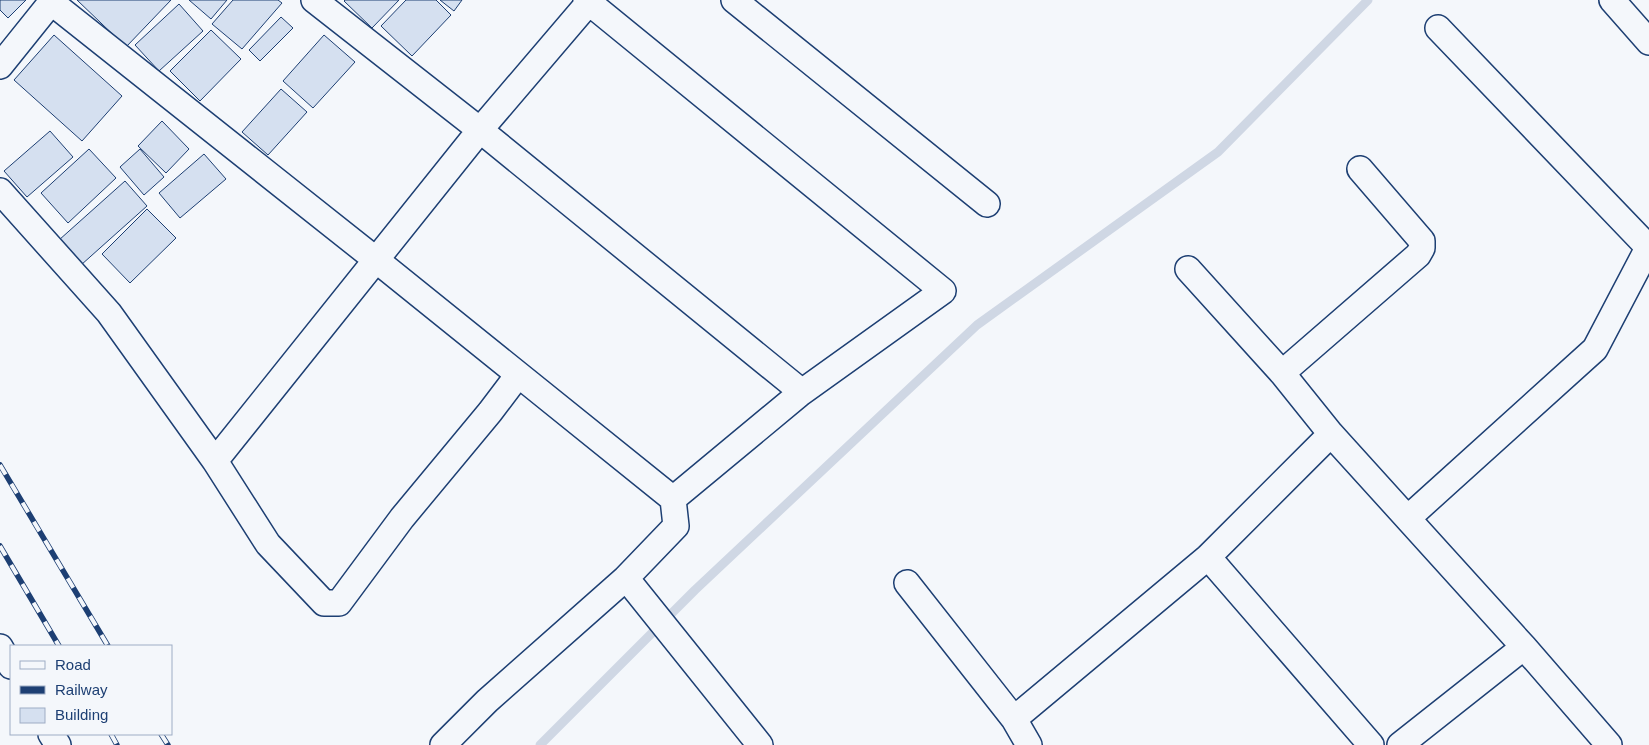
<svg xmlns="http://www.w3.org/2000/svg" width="1649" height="745" viewBox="0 0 1649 745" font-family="Arial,sans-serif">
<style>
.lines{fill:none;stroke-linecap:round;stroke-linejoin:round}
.stream{stroke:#cfd7e4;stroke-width:9}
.building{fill:#d5e0f0;stroke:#1d3f73}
.street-casing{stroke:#1d3f73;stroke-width:28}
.street{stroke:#f4f7fb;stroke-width:25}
.rail-casing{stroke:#1d3f73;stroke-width:5.5}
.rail{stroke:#f4f7fb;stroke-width:4;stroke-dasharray:11;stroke-linecap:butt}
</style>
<rect width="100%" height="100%" fill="#f4f7fb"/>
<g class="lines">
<!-- stream -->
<path class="stream" d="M540,745L695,590L977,325L1218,152L1368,0"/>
</g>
<!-- building -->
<path class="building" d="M0,0H26L8,18L0,10Z
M77,0H171L126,47Z
M189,0H227L211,19Z
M233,0H278L282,3L242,49L212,24Z
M345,0H399L372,28L344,1Z
M406,0H436L451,15L412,56L381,26Z
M440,0H462L454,11Z
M179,4L203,31L159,71L135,45Z
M281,17L293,28L260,61L249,50Z
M211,30L241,59L200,101L170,71Z
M54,35L122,96L82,141L14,80Z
M324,35L355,62L313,108L283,81Z
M281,89L307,112L268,155L242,132Z
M162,121L189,149L166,173L138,146Z
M50,131L73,157L27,197L4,171Z
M89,149L116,178L68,223L41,193Z
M140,149L164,177L144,195L120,167Z
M204,154L226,179L180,218L159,193Z
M125,181L147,206L81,265L59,240Z
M147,209L176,238L130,283L102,254Z"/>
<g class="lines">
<defs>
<path id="street" d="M314,0L480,130L802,392
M586,0L943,291L802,392L673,499
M734,0L987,204
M1612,0L1649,42
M51,2L375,259L673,499L676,526L626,578
M1438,28L1648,247
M0,66L53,0
M0,191L109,313L215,461L268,544L324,603H339L402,518L490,412L518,375
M1188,269L1282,373L1331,434L1524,647L1609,745
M1282,373L1418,255L1422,248V241L1360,169
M215,461L480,130L591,0
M1408,518L1595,349L1649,246
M1208,557L1371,745
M907,583L1014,719
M0,647L11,666
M51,734L58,745
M443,745L487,701L626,578L760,745
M1029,745L1014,719L1208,557L1331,434
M1400,745L1524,647"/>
</defs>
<!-- street casing -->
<use href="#street" class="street-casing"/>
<!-- street -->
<use href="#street" class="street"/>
<defs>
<path id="rail" d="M0,465L108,646
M0,546L59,646
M111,734L117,745
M161,734L168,745"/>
</defs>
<!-- rail casing -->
<use href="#rail" class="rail-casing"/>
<!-- rail -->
<use href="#rail" class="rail"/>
</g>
<!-- legend -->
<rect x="10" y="645" width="162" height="90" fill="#f4f7fb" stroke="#9eadc5"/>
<rect x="20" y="661" width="25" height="8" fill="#f4f7fb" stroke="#9eadc5"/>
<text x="55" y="670" font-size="15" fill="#1d3f73">Road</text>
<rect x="20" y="686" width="25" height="8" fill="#1d3f73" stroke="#9eadc5"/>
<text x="55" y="695" font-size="15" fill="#1d3f73">Railway</text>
<rect x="20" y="708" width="25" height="15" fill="#d5e0f0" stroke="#9eadc5"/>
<text x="55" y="720" font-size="15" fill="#1d3f73">Building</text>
</svg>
